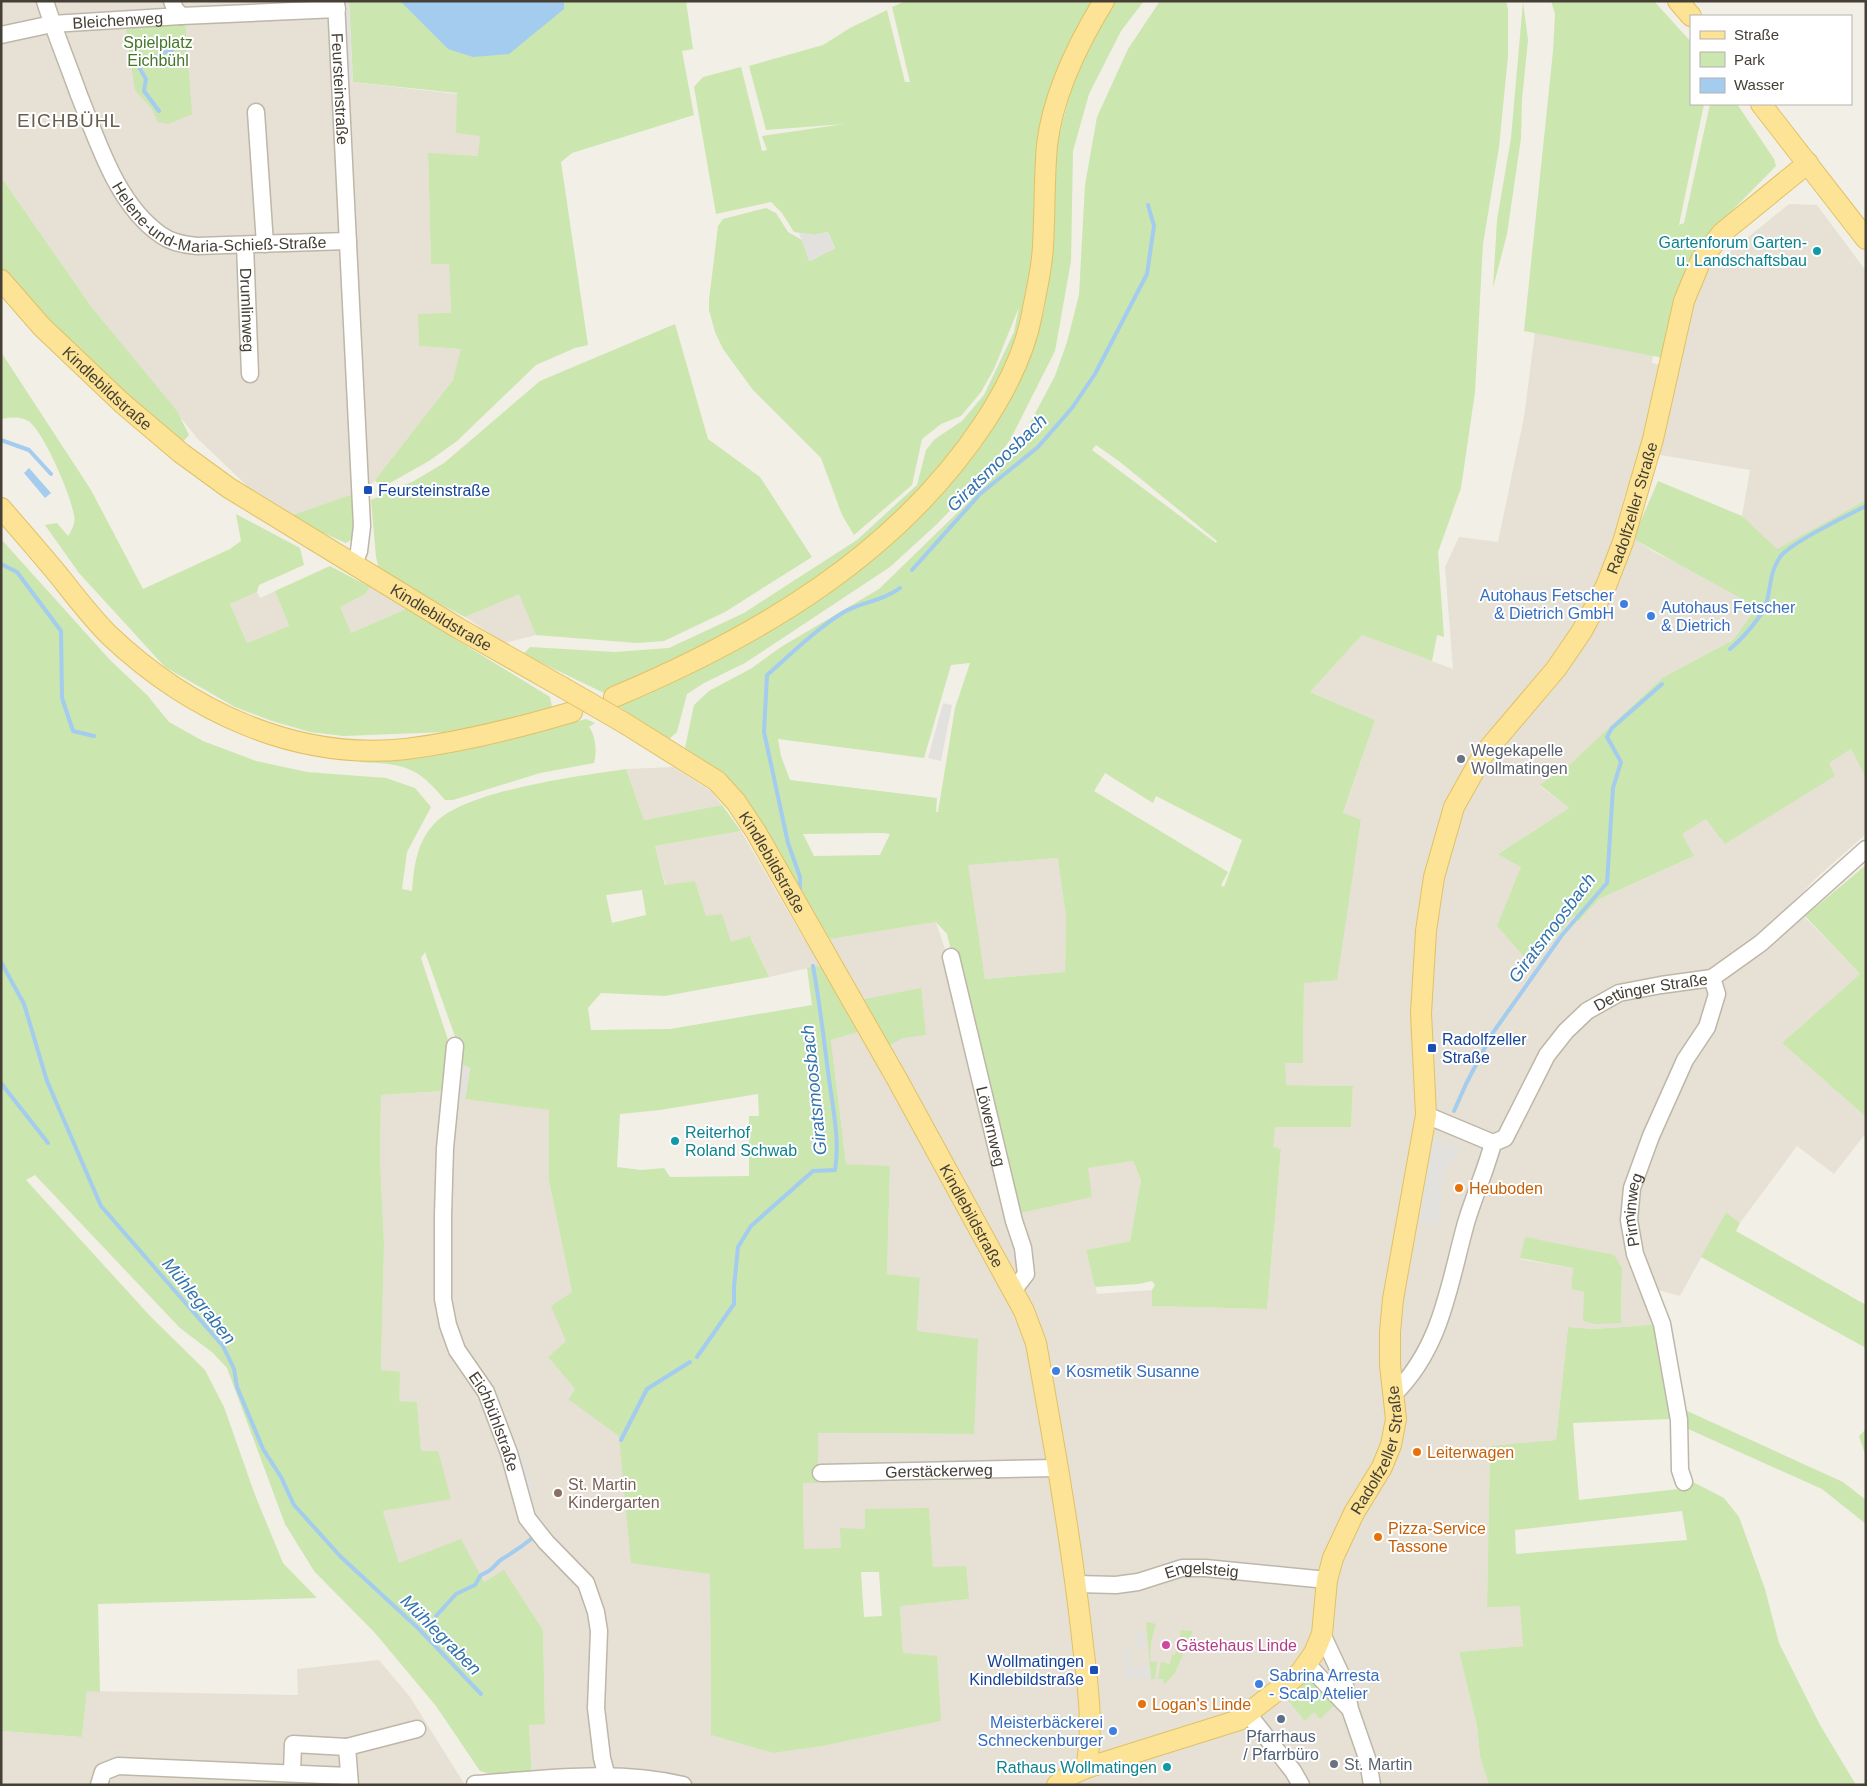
<svg xmlns="http://www.w3.org/2000/svg" width="1867" height="1786" viewBox="0 0 1867 1786" font-family="Arial,sans-serif">
<style>
.residential{fill:#e6e1d4;fill-rule:evenodd}
.green{fill:#cbe6af;fill-rule:evenodd}
.parking{fill:#e3e1de}
.water{fill:#a3ccee}
.lines{fill:none;stroke-linecap:round;stroke-linejoin:round}
.stream{stroke:#a3ccee;stroke-width:4}
.minor-casing{stroke:#beb7a8;stroke-width:19}
.major-casing{stroke:#e1c165;stroke-width:22}
.minor{stroke:#fff;stroke-width:16}
.major{stroke:#fce395;stroke-width:20}
.major-bridge-casing{stroke:#e1c165;stroke-width:22;stroke-linecap:butt}
.major-bridge{stroke:#fce395;stroke-width:20}
.culture-dot{fill:#0f9aa8;stroke:#fff;stroke-width:2}
.transit-dot{fill:#1a4fb4;stroke:#fff;stroke-width:2}
.shop-dot{fill:#3f7fe0;stroke:#fff;stroke-width:2}
.worship-dot{fill:#6b7280;stroke:#fff;stroke-width:2}
.food-dot{fill:#e8710a;stroke:#fff;stroke-width:2}
.education-dot{fill:#8d6e63;stroke:#fff;stroke-width:2}
.hotel-dot{fill:#d1479c;stroke:#fff;stroke-width:2}
.service-dot{fill:#5c6f8a;stroke:#fff;stroke-width:2}
.labels{text-anchor:middle;stroke-width:4;stroke-linejoin:round;paint-order:stroke}
.street-label{font-size:16px;fill:#453f35;stroke:#fff}
.park-label{font-size:16px;fill:#43752a;stroke:#fff}
.culture-label{font-size:16px;fill:#0d838f;stroke:#fff;text-anchor:end}
.transit-label{font-size:16px;fill:#164399;stroke:#fff;text-anchor:start}
.shop-label{font-size:16px;fill:#366cbe;stroke:#fff;text-anchor:start}
.worship-label{font-size:16px;fill:#5b616d;stroke:#fff;text-anchor:start}
.food-label{font-size:16px;fill:#c56008;stroke:#fff;text-anchor:start}
.education-label{font-size:16px;fill:#785e54;stroke:#fff;text-anchor:start}
.hotel-label{font-size:16px;fill:#b23c85;stroke:#fff;text-anchor:start}
.service-label{font-size:16px;fill:#4e5e75;stroke:#fff}
.water-label{font-size:18px;font-style:italic;fill:#3173ae;stroke:#fff}
.quarter-label{font-size:19px;letter-spacing:1px;fill:#675e4d;stroke:#fff}
</style>
<rect width="100%" height="100%" fill="#f2efe6"/>
<!-- residential -->
<path class="residential" d="M1,1H336L342,81L457,94L480,136L479,156L428,154L431,264H449L451,313L419,346L462,349L453,380L368,489L287,517L265,503L197,438L93,309L1,177Z
M1789,204L1817,205L1866,271V500L1777,550L1742,516L1750,470L1637,451L1639,461L1626,491L1616,528L1654,552L1700,574L1757,607L1733,640L1662,678L1569,765L1540,786L1569,808L1499,853L1522,867L1497,926L1532,966L1574,915L1578,922L1599,899L1694,856L1682,834L1707,818L1725,844L1835,775L1828,763L1851,749L1866,778V834L1815,879L1792,904L1860,974L1782,1043L1865,1116L1866,1133L1834,1174L1797,1146L1740,1223L1726,1212L1680,1296L1650,1288L1662,1324L1595,1329L1568,1327L1556,1440L1490,1447L1487,1606H1521L1523,1646L1459,1652L1477,1726L1480,1757L1489,1785H533L529,1724H545L543,1630L504,1571L484,1582L399,1563L383,1511L451,1498L421,1452L417,1402L399,1401L381,1370L384,1245L380,1157L381,1095L445,1091L444,1096L549,1110V1181L572,1292L566,1341L548,1357L575,1389L568,1398L619,1435L623,1464L710,1574L711,1735L773,1753L823,1746L941,1721L903,1653L900,1605L969,1599L933,1568L929,1509H865V1529L841,1548L804,1550L803,1482H818V1433L974,1434L917,1331L920,1279L887,1274L890,1167L846,1164L831,1040L858,1032L817,966L769,977L751,937L731,942L706,917L695,881L666,886L655,846L741,831L804,939L814,948L830,939L936,922L948,958L1072,1200L1092,1196L1087,1168L1133,1161L1141,1180L1130,1241L1086,1250L1097,1294L1152,1290V1306L1267,1309L1281,1149L1272,1147L1275,1127H1351L1353,1086L1285,1085V1063H1303L1304,983L1348,901L1361,821L1343,814L1375,720L1310,692L1362,635L1453,669L1445,567L1459,537L1498,542L1524,417L1535,332L1653,355L1652,363L1675,369L1693,284L1721,259ZM1525,1238L1622,1268L1621,1323L1584,1292L1571,1289L1573,1268L1520,1259Z
M370,587L406,609L351,633L339,607L365,594Z
M275,591L289,626L247,643L230,604L257,592L260,598Z
M519,593L536,635L505,643L465,617Z
M673,767L711,791L722,805L644,820L626,769Z
M1059,858L1066,916L1065,972L985,979L967,865Z
M379,1660L410,1697L465,1785H1V1731L82,1737L87,1691L298,1695L297,1669Z"/>
<!-- green -->
<path class="green" d="M349,1H686L693,49L682,51L694,115L572,153L561,162L588,345L575,348L536,365L457,441L429,461L381,488L375,480L453,380L461,349L419,346L418,314L451,313L449,264H431L428,153L478,156L480,136L456,133L457,93L353,82Z
M906,1H1096L1060,63L1027,320L982,419L905,511L813,584L734,635L632,683L604,693L523,654L530,647L614,652L669,648L744,613L857,540L917,485L926,450L935,439L962,421L984,395L1014,332L1019,307L994,369L981,392L961,416L941,424L922,439L912,485L854,535L842,515L821,458L753,390L723,349L715,332L709,310V300L718,226L723,219L766,208L776,213L788,232L802,240L810,261L835,248L828,232L814,235L794,232L782,213L771,202L716,214L694,87L703,77L741,67L762,151L767,150L762,136L844,124L766,130L749,66L823,45L850,28L887,10L905,82H910L892,7Z
M1115,1H1144L1121,31L1089,94L1073,151L1071,261L1055,351L1010,440L982,477L937,524L890,567L745,663L704,683L687,694L677,732L668,740L617,705L922,513L974,456L994,427L1032,351L1044,311L1049,276L1055,150L1071,90L1090,41Z
M1160,1H1506L1508,9V56L1499,147L1483,244L1475,392L1461,488L1438,552L1444,637L1437,635L1432,661L1362,635L1310,692L1375,720L1343,813L1361,820L1337,980L1304,983L1303,1063H1285L1286,1085L1353,1086L1351,1127H1275L1273,1147L1281,1149L1267,1309L1152,1306V1290L1155,1285L1152,1281L1139,1284L1095,1287L1086,1250L1130,1241L1141,1180L1133,1161L1088,1168L1092,1197L1016,1214L947,934L936,922L830,939L721,772L685,748L694,705L709,691L752,668L781,647L879,589L987,484L1021,440L1055,376L1067,342L1079,295L1085,185L1097,117L1128,49ZM1096,445L1120,462L1217,541L1216,543L1092,450ZM970,663L955,708L938,812H936L937,798L790,780L781,756L778,739L924,758L951,665ZM1105,773L1153,803L1156,796L1242,840L1224,887L1221,885L1228,872L1094,791ZM803,834L882,833L890,834L880,855L814,856ZM1058,858L1066,916L1065,972L985,979L968,865Z
M1551,1H1654L1691,42V104H1704L1679,225L1684,223L1710,104H1737L1774,159L1776,166L1697,246L1685,270L1664,358L1524,331L1553,51L1555,14Z
M1523,2L1528,40L1522,99L1521,138L1507,234L1493,288L1497,220L1511,138Z
M175,22L176,25L185,23L192,114L168,124L158,122L152,109L135,90L125,24Z
M1,177L93,309L177,411L189,435L180,445L1,280Z
M675,324L708,439L760,477L812,557L725,612L664,641L637,643L536,635L519,594L465,617L380,573L376,557L371,500L414,481L444,463L540,381Z
M1,352L91,490L143,589L230,549L241,541L236,514L300,548L304,565L259,585L257,592L230,604L247,643L289,626L275,591L330,566L370,587L365,594L340,607L351,633L406,609L550,697L552,707L487,724L444,732L344,736L310,732L272,721L235,707L165,667L79,573L45,525L57,523L68,536C72,530 76,522 74,515C70,493 46,438 31,423C23,416 11,417 1,419Z
M1658,481L1742,516L1777,549L1866,500V778L1851,749L1829,763L1835,776L1725,844L1706,819L1682,834L1694,856L1599,899L1578,922L1574,915L1532,966L1497,926L1521,867L1498,854L1569,808L1540,785L1569,765L1662,678L1733,640L1757,607L1633,539Z
M356,493L355,537L346,543L287,517Z
M1,539L110,660L147,695L169,722L203,741L256,761L307,772L386,778L415,788L431,807L407,852L402,889L412,891C414,866 417,841 435,823C467,790 580,776 626,769L644,820L722,805L741,831L655,846L665,885L695,881L706,916L722,914L731,942L750,936L769,977L665,996L601,993L588,1008L591,1030L670,1029L812,1005L807,968L817,966L823,968L858,1032L831,1040L846,1164L890,1166L887,1274L920,1278L917,1331L978,1339L974,1434L818,1433V1483H803L804,1549L841,1548L840,1528L865,1529V1509L929,1508L933,1567L966,1566L969,1599L900,1606L903,1653L937,1656L941,1721L823,1746L773,1753L711,1735L710,1574L631,1563L619,1436L568,1399L575,1389L548,1357L566,1341L551,1306L572,1292L549,1181V1110L465,1099L470,1068L457,1063L458,1045L425,952L421,958L451,1049L445,1091L381,1095L380,1157L384,1245L381,1370L400,1372L399,1401L417,1402L421,1451H438L451,1499L383,1511L399,1563L461,1539L484,1582L504,1570L543,1630L545,1724L529,1725L532,1773L507,1779L480,1771L436,1706L375,1633L314,1571L285,1524L227,1368L213,1353L180,1328L35,1175L26,1180L151,1317L205,1370L224,1407L255,1495L283,1563L317,1598L98,1604L100,1692L87,1691L82,1737L1,1731ZM642,890L646,915L612,923L606,895ZM758,1094L759,1116H749V1176L670,1177L664,1168L641,1170L617,1167L620,1114L660,1110ZM861,1572H879L882,1616L864,1617Z
M586,719L595,723L589,727C596,736 597,753 594,763L540,773L453,800H445C416,765 403,764 359,762L361,756C438,759 513,740 586,719Z
M1866,865V1115L1865,1116L1782,1043L1860,974L1805,916Z
M921,988L926,1035L903,1038L888,1046L860,1000Z
M1726,1212L1740,1223L1736,1231L1866,1305V1348L1701,1257Z
M1525,1237L1614,1255L1622,1268L1621,1323L1596,1324L1583,1321L1584,1292L1571,1289L1573,1268L1520,1258Z
M1662,1324L1679,1420L1670,1419L1573,1423L1579,1500L1679,1489L1687,1479L1724,1498L1739,1517L1765,1589L1779,1643L1820,1725L1856,1785H1489L1480,1757L1477,1726L1459,1652L1523,1646L1520,1606L1487,1607L1490,1446L1556,1440L1568,1327L1595,1329ZM1682,1511L1687,1540L1516,1554L1515,1530Z
M1685,1410L1843,1482L1866,1500V1524L1822,1489L1686,1428Z
M1866,1429V1457L1859,1436Z
M1146,1622L1156,1624L1151,1642L1150,1661L1157,1662L1155,1679H1151Z
M1181,1630L1193,1631L1175,1673L1164,1685L1163,1679H1158L1161,1662L1170,1664L1172,1655H1175Z
M1315,1678L1336,1704L1320,1719L1314,1712L1305,1721L1286,1698L1306,1679Z"/>
<!-- parking -->
<path class="parking" d="M336,1H349L353,82L342,81Z
M828,232L835,249L809,261L799,233L814,235Z
M943,703L952,705L941,761L928,758Z
M457,1063L470,1068L465,1099L451,1098Z
M1433,1139L1460,1146L1456,1161L1447,1165L1440,1192L1442,1198L1437,1226L1418,1222Z
M522,1453L535,1492L524,1499L513,1461Z
M1136,1632H1144L1146,1647L1137,1648Z
M1123,1649H1128L1131,1669L1150,1667L1151,1677L1126,1679Z"/>
<!-- water -->
<path class="water" d="M400,1H564V9L509,54L473,57L448,49Z
M29,468L51,493L45,498L24,473Z"/>
<g class="lines">
<!-- stream -->
<path class="stream" d="M138,57L141,67L140,69L146,79L144,91L159,111
M154,58L162,53L172,50
M1,440L29,450L51,474
M1,564L17,572L61,631L62,698L73,731L94,736
M912,570L980,494L1038,447L1072,408L1095,374L1147,274L1154,226L1148,205
M1730,649C1741,640 1764,615 1767,601C1771,585 1770,572 1780,557C1790,543 1848,515 1866,506
M800,891V877L788,843L764,732L767,675C791,654 816,629 844,612C862,602 883,601 900,588
M1,962L24,1004L47,1081L101,1206L223,1346L234,1369L237,1387L263,1449L281,1477L294,1505L341,1557L419,1629L481,1694
M1,1083L48,1143
M1454,1111L1466,1084L1492,1034L1562,935L1607,883L1613,788L1621,762L1607,737L1612,728L1662,684
M697,1357L734,1304V1287L738,1247L751,1226L813,1171L835,1170C840,1141 833,1109 829,1079C824,1041 820,1004 813,966
M621,1440L647,1389L690,1362
M436,1616L456,1594L475,1585L481,1575C496,1569 493,1565 502,1559C514,1552 524,1545 535,1536"/>
<defs>
<g id="minor">
<path id="s1" d="M45,1C55,33 68,64 79,95C98,142 117,205 161,235C172,243 184,245 197,246L348,241"/>
<path d="M172,1L175,9L181,16L337,9"/>
<path id="s2" d="M336,1L362,526L359,551L354,564"/>
<path id="s3" d="M1,35L52,24L181,16"/>
<path d="M256,112L265,244"/>
<path id="s4" d="M245,245L250,374"/>
<path id="s5" d="M951,957L1014,1221L1023,1248L1026,1274L1013,1291"/>
<path id="s6" d="M455,1046L445,1148L443,1215V1299L448,1325L457,1350L486,1392L509,1453L527,1518L546,1542L586,1583L596,1612L599,1631L596,1708L602,1758L609,1785"/>
<path id="s7" d="M1426,1115L1493,1143L1505,1138L1547,1055L1566,1031L1587,1011L1619,993L1661,985L1712,978L1761,943L1866,849"/>
<path d="M1394,1394C1442,1347 1449,1284 1466,1223C1474,1196 1486,1170 1493,1143"/>
<path id="s8" d="M821,1473L1057,1468"/>
<path id="s9" d="M1684,1482L1680,1470L1679,1420L1662,1324L1635,1254L1629,1220L1632,1188L1651,1136L1685,1060L1707,1027L1717,994L1712,978"/>
<path id="s10" d="M1076,1584L1116,1585L1138,1582L1182,1568H1205L1327,1580"/>
<path d="M1322,1634L1344,1681L1350,1709L1368,1761L1372,1785"/>
<path d="M1307,1664L1348,1707"/>
<path d="M1248,1714L1293,1771L1301,1785"/>
<path d="M292,1772L293,1744L347,1747"/>
<path d="M475,1784C544,1779 616,1769 683,1785"/>
<path d="M99,1785L103,1772L118,1766L349,1776"/>
<path d="M350,1785L347,1747L417,1729"/>
</g>
<g id="major">
<path d="M1678,1L1691,16"/>
<path d="M1761,104L1866,239"/>
<path id="s11" d="M1,280L42,327L122,403L181,453L229,488L458,628L562,687"/>
<path d="M1,508C21,531 41,554 60,577C75,596 91,617 109,635C188,710 294,761 406,749C462,742 518,728 572,712"/>
<path d="M614,697C757,637 897,555 984,423C1005,391 1025,352 1032,314C1036,292 1042,269 1043,246C1045,213 1044,179 1047,145C1053,94 1077,45 1104,1"/>
<path id="s12" d="M621,721L717,781L736,802L756,832L897,1079L1024,1311L1036,1343C1053,1438 1070,1533 1081,1628C1086,1675 1095,1722 1086,1768"/>
<path id="s13" d="M1057,1785L1068,1776L1086,1768L1239,1720L1300,1673L1314,1653L1322,1634L1327,1580L1333,1558L1354,1513L1382,1467L1391,1445L1396,1419L1390,1365V1332L1393,1299L1426,1115L1421,1013L1426,931L1434,877L1454,807L1483,755L1556,669L1582,631L1606,586L1623,542L1653,439L1684,301L1701,260L1722,233L1808,163"/>
</g>
</defs>
<!-- minor casing -->
<use href="#minor" class="minor-casing"/>
<!-- major casing -->
<use href="#major" class="major-casing"/>
<!-- minor -->
<use href="#minor" class="minor"/>
<!-- major -->
<use href="#major" class="major"/>
<defs>
<path id="major-bridge" d="M562,687L621,721"/>
</defs>
<!-- major-bridge casing -->
<use href="#major-bridge" class="major-bridge-casing"/>
<!-- major-bridge -->
<use href="#major-bridge" class="major-bridge"/>
</g>
<!-- markers -->
<g class="culture-dot">
<circle cx="1817" cy="251" r="5"/>
<circle cx="675" cy="1141" r="5"/>
<circle cx="1167" cy="1767" r="5"/>
</g>
<g class="transit-dot">
<rect x="363" y="485" width="10" height="10" rx="2.5"/>
<rect x="1427" y="1043" width="10" height="10" rx="2.5"/>
<rect x="1089" y="1665" width="10" height="10" rx="2.5"/>
</g>
<g class="shop-dot">
<circle cx="1624" cy="604" r="5"/>
<circle cx="1651" cy="616" r="5"/>
<circle cx="1056" cy="1371" r="5"/>
<circle cx="1259" cy="1684" r="5"/>
<circle cx="1113" cy="1731" r="5"/>
</g>
<g class="worship-dot">
<circle cx="1461" cy="759" r="5"/>
<circle cx="1334" cy="1764" r="5"/>
</g>
<g class="food-dot">
<circle cx="1459" cy="1188" r="5"/>
<circle cx="1417" cy="1452" r="5"/>
<circle cx="1378" cy="1537" r="5"/>
<circle cx="1142" cy="1704" r="5"/>
</g>
<circle class="education-dot" cx="558" cy="1493" r="5"/>
<circle class="hotel-dot" cx="1166" cy="1645" r="5"/>
<circle class="service-dot" cx="1281" cy="1719" r="5"/>
<g class="labels">
<!-- street labels -->
<g class="street-label">
<text dy="6" stroke="none"><textPath href="#s3" startOffset="118">Bleichenweg</textPath></text>
<text dy="6" stroke="none"><textPath href="#s2" startOffset="88">Feursteinstraße</textPath></text>
<text dy="6" stroke="none"><textPath href="#s1" startOffset="314">Helene-und-Maria-Schieß-Straße</textPath></text>
<text dy="6" stroke="none"><textPath href="#s4" startOffset="65">Drumlinweg</textPath></text>
<text dy="6" stroke="none"><textPath href="#s11" startOffset="152">Kindlebildstraße</textPath></text>
<text dy="6" stroke="none"><textPath href="#s13" startOffset="1518">Radolfzeller Straße</textPath></text>
<text dy="6" stroke="none"><textPath href="#s11" startOffset="558">Kindlebildstraße</textPath></text>
<text dy="6" stroke="none"><textPath href="#s12" startOffset="212">Kindlebildstraße</textPath></text>
<text dy="6" stroke="none"><textPath href="#s7" startOffset="306">Dettinger Straße</textPath></text>
<text dy="6" stroke="none"><textPath href="#s5" startOffset="174">Löwernweg</textPath></text>
<text dy="6" stroke="none"><textPath href="#s9" startOffset="280">Pirminweg</textPath></text>
<text dy="6" stroke="none"><textPath href="#s12" startOffset="618">Kindlebildstraße</textPath></text>
<text dy="6" stroke="none"><textPath href="#s6" startOffset="388">Eichbühlstraße</textPath></text>
<text dy="6" stroke="none"><textPath href="#s13" startOffset="512">Radolfzeller Straße</textPath></text>
<text dy="6" stroke="none"><textPath href="#s8" startOffset="118">Gerstäckerweg</textPath></text>
<text dy="6" stroke="none"><textPath href="#s10" startOffset="128">Engelsteig</textPath></text>
</g>
<!-- park labels -->
<g class="park-label">
<text x="158" y="48">Spielplatz<tspan x="158" dy="18">Eichbühl</tspan></text>
</g>
<!-- culture labels -->
<g class="culture-label">
<text x="1807" y="248">Gartenforum Garten-<tspan x="1807" dy="18">u. Landschaftsbau</tspan></text>
<text x="685" y="1138" text-anchor="start">Reiterhof<tspan x="685" dy="18">Roland Schwab</tspan></text>
<text x="1157" y="1773">Rathaus Wollmatingen</text>
</g>
<!-- transit labels -->
<g class="transit-label">
<text x="378" y="496">Feursteinstraße</text>
<text x="1442" y="1045">Radolfzeller<tspan x="1442" dy="18">Straße</tspan></text>
<text x="1084" y="1667" text-anchor="end">Wollmatingen<tspan x="1084" dy="18">Kindlebildstraße</tspan></text>
</g>
<!-- shop labels -->
<g class="shop-label">
<text x="1614" y="601" text-anchor="end">Autohaus Fetscher<tspan x="1614" dy="18">&amp; Dietrich GmbH</tspan></text>
<text x="1661" y="613">Autohaus Fetscher<tspan x="1661" dy="18">&amp; Dietrich</tspan></text>
<text x="1066" y="1377">Kosmetik Susanne</text>
<text x="1269" y="1681">Sabrina Arresta<tspan x="1269" dy="18">- Scalp Atelier</tspan></text>
<text x="1103" y="1728" text-anchor="end">Meisterbäckerei<tspan x="1103" dy="18">Schneckenburger</tspan></text>
</g>
<!-- worship labels -->
<g class="worship-label">
<text x="1471" y="756">Wegekapelle<tspan x="1471" dy="18">Wollmatingen</tspan></text>
<text x="1344" y="1770">St. Martin</text>
</g>
<!-- food labels -->
<g class="food-label">
<text x="1469" y="1194">Heuboden</text>
<text x="1427" y="1458">Leiterwagen</text>
<text x="1388" y="1534">Pizza-Service<tspan x="1388" dy="18">Tassone</tspan></text>
<text x="1152" y="1710">Logan's Linde</text>
</g>
<!-- education labels -->
<g class="education-label">
<text x="568" y="1490">St. Martin<tspan x="568" dy="18">Kindergarten</tspan></text>
</g>
<!-- hotel labels -->
<g class="hotel-label">
<text x="1176" y="1651">Gästehaus Linde</text>
</g>
<!-- service labels -->
<g class="service-label">
<text x="1281" y="1742">Pfarrhaus<tspan x="1281" dy="18">/ Pfarrbüro</tspan></text>
</g>
<!-- water labels -->
<g class="water-label">
<text transform="translate(997 463) rotate(-44)" y="6">Giratsmoosbach</text>
<text transform="translate(1552 928) rotate(-53)" y="6">Giratsmoosbach</text>
<text transform="translate(814 1090) rotate(-96)" y="6">Giratsmoosbach</text>
<text transform="translate(199 1301) rotate(51)" y="6">Mühlegraben</text>
<text transform="translate(441 1635) rotate(45)" y="6">Mühlegraben</text>
</g>
<!-- quarter labels -->
<g class="quarter-label">
<text x="69" y="127">EICHBÜHL</text>
</g>
</g>
<!-- border -->
<rect width="1867" height="1786" fill="none" stroke="#453f35" stroke-width="5"/>
<!-- legend -->
<rect x="1690" y="15" width="162" height="90" fill="#ffffff" stroke="#b5b2ae"/>
<rect x="1700" y="31" width="25" height="8" fill="#fce395" stroke="#b5b2ae"/>
<text x="1734" y="40" font-size="15" fill="#453f35">Straße</text>
<rect x="1700" y="52" width="25" height="15" fill="#cbe6af" stroke="#b5b2ae"/>
<text x="1734" y="65" font-size="15" fill="#453f35">Park</text>
<rect x="1700" y="78" width="25" height="15" fill="#a3ccee" stroke="#b5b2ae"/>
<text x="1734" y="90" font-size="15" fill="#453f35">Wasser</text>
</svg>
